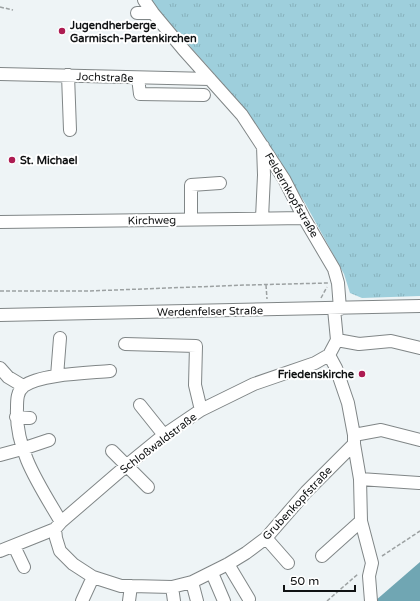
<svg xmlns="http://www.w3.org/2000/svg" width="420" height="601" viewBox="0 0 420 601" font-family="'Varela Round',sans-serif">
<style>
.grass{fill:url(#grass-tufts)}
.water{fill:#70a6b3}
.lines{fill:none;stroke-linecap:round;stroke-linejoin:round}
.minor-casing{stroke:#808687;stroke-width:14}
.path{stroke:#9ca1a2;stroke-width:1.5;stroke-dasharray:4 2;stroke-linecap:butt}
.minor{stroke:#fff;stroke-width:12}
.poi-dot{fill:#ad1c52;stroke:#fff;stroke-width:1.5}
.labels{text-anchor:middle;stroke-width:4;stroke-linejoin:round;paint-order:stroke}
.poi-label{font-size:11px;font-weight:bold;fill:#101213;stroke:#fff;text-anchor:start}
.street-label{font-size:11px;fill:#101213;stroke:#fff}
</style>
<defs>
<pattern id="grass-tufts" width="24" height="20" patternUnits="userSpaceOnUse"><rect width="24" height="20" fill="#9ecfdc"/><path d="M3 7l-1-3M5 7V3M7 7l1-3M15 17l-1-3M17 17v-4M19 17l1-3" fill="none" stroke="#87b1bc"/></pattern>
</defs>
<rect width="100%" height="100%" fill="#eef4f6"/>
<!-- grass -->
<path class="grass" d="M151,0H420V296L362,298L350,293L344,274L305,203L260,132L211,70L163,16Z"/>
<!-- water -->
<path class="water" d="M420,562V601H375Z"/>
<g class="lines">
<defs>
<path id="minor" d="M144,0L153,13L183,49L242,115L284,179L304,218L334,269L338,283L340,309
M137,13H153
M0,74L210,79
M68,75L70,130
M138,78L140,94L204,95
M262,218L264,175L263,146
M191,219V185L220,183
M0,222L304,218
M0,315L420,306
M337,340L359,344L391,341L420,348
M125,344L196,346L195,385L201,410
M329,355L336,368L348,403L354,435V444L360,479L361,521L372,563L369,576L371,601
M329,355L337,340L334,309
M0,368L8,377L23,386
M57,376L60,338
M140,405L164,435
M16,417L30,418
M354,435L381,430L420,440
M112,451L148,487
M0,455L22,449L49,440
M360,479L419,483
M61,522C40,486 15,451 17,408C17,400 17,391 24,386C40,374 89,373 110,371
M55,529L56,538L60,551L73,564L93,577L121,586H131L172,587L192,582L228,564L246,553L266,538L306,492L354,444
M266,538L288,563
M14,546L24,567
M0,551L55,529L61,522L126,466L164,435L201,410L254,384L315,363L329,355
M322,556L361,521
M228,564L249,599
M212,573L224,601
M192,582L197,601
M172,587L174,601
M82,601L93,577
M129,601L131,586"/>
</defs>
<!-- minor casing -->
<use href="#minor" class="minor-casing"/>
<!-- path -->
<path class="path" d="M0,7L13,10
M266,285L267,299
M0,291H89L247,285L328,283
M321,298L327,287
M382,556L420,531
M327,601L358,574"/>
<!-- minor -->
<use href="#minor" class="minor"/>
</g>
<!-- markers -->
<g class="poi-dot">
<circle cx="62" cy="31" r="4"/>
<circle cx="12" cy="160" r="4"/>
<circle cx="362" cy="374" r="4"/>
</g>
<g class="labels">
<!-- poi labels -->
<g class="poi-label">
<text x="70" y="29">Jugendherberge<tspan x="70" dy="13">Garmisch-Partenkirchen</tspan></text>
<text x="20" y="164">St. Michael</text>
<text x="354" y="378" text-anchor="end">Friedenskirche</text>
</g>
<!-- street labels -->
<g class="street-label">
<text transform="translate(105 77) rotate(2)" y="4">Jochstraße</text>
<text transform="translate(292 195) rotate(60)" y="4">Feldernkopfstraße</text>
<text transform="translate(152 220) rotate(-1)" y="4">Kirchweg</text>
<text transform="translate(210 311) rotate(-1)" y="4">Werdenfelser Straße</text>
<text transform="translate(158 443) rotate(-37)" y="4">Schloßwaldstraße</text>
<text transform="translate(297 503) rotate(-47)" y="4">Grubenkopfstraße</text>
</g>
</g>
<!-- scale -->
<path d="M284 585v6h71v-6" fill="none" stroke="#101213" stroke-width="2"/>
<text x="290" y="585" font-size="12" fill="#101213" stroke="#ffffff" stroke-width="3" paint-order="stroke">50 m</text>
</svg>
